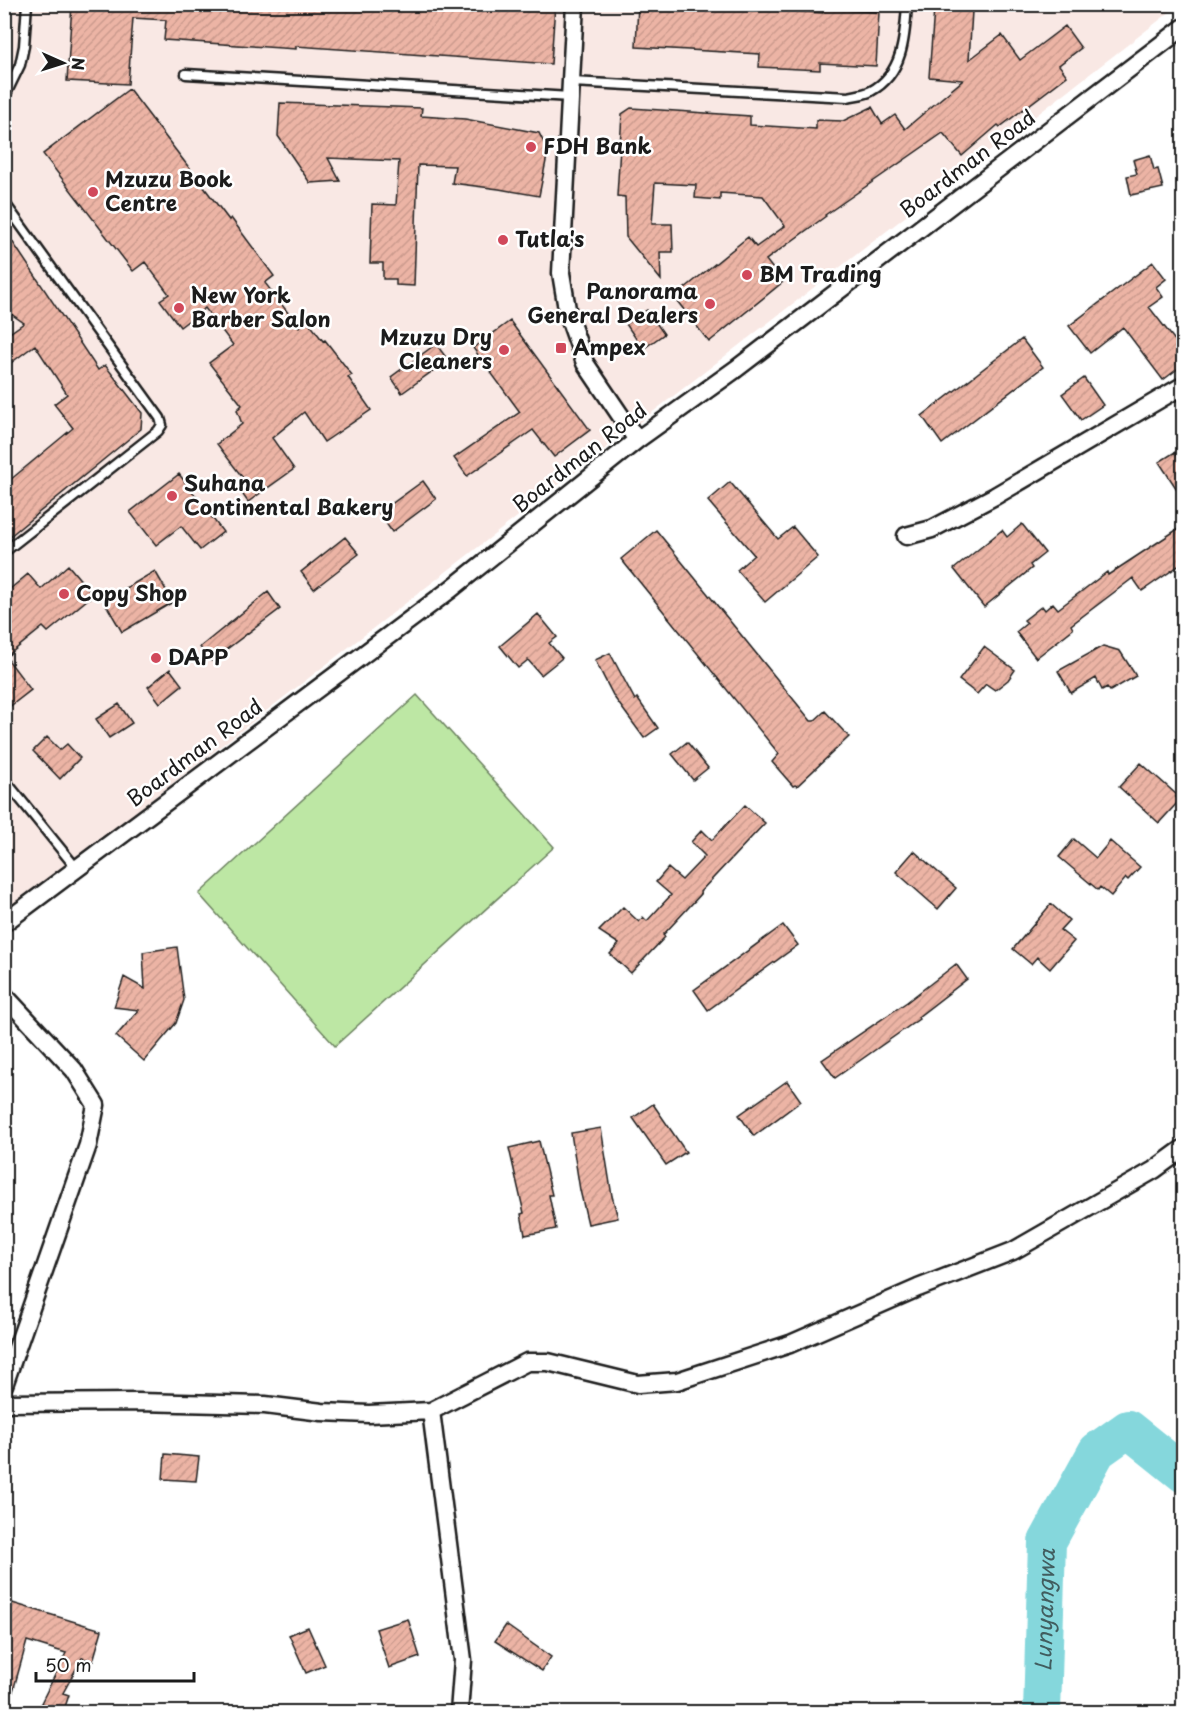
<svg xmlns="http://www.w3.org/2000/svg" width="1188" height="1717" viewBox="0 0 1188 1717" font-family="'Playpen Sans',sans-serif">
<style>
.built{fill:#f9e8e4}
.pitch{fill:#bde7a4;stroke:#6c8260;stroke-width:1.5}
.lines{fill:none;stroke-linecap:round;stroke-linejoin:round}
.river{stroke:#85d7dc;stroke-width:38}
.building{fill:url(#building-hatch);stroke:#1c1c1c;stroke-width:1.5}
.lane-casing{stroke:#1c1c1c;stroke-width:13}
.street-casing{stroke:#1c1c1c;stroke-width:21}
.lane{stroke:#fff;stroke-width:8}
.street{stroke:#fff;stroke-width:16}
.poi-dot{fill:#d1495b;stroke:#fff;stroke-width:2}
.labels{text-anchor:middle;stroke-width:5;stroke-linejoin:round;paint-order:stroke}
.poi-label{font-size:21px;font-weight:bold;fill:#1c1c1c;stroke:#fff;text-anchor:start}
.street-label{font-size:21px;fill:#1c1c1c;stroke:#fff}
.water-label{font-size:22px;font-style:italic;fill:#415d5f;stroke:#fff}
</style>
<defs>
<pattern id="building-hatch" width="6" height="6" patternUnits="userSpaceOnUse" patternTransform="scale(1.5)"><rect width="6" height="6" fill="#ecb4a5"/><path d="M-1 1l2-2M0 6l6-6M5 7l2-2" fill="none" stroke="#ca9a8d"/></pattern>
</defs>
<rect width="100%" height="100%" fill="#fff"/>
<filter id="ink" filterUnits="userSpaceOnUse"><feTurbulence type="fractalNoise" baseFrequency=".0167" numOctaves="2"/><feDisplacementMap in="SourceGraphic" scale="12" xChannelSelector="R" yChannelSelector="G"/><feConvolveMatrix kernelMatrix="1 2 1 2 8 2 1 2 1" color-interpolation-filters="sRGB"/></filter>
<g filter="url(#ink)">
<!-- built -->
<path class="built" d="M5,5H1179L5,913Z"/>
<!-- pitch -->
<path class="pitch" d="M417,695L554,847L335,1046L199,894Z"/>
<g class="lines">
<!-- river -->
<path class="river" id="s1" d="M1042,1712L1047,1542L1097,1451L1128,1429L1184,1474"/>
</g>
<!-- building -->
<path class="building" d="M72,4H555L551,64L296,46V49L164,40L166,20L133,18L128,84L67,81Z
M638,4H674L823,13V9L879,12L876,66L820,63V70L759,67L760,54L636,47Z
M934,9L972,11L969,60L1002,35L1020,60L1065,26L1081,48L1059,65L1067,76L1000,127L998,125L962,156L943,133L825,215L826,216L766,260L783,282L709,342L674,297L748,237L756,247L785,226L763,196L720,193V200L695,198L696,185L655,183L652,224H672L673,252H660L661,280L626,237L625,197L617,196L622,114L631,108L750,116V125L816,129V120L843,121L872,107L882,124L895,115L905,129L963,80L929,77Z
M129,89L229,220L231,218L274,276L265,283L299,327L307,320L323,341L325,340L352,375L348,377L371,410L324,442L304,412L272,438L294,469L248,502L238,488L246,482L217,444L242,424L237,410L242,405L209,363L233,345L205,308L180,327L160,300L169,294L145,262L133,271L43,154Z
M280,103L422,108L421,116L465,119L539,133L548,151L539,196L499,189L452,183L455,166L418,165L414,286L396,285V279H383V263H370L372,204L396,205L399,161L328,158L340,181L310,183L278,136Z
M1150,155L1154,170L1158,169L1163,188L1131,195L1127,176L1137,174L1133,160Z
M4,229L98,370L105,365L142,413L141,429L4,541V485L73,428L54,404L67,394L35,345L4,368V337L24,323L4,309Z
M1153,262L1166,279L1156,287L1163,297L1149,307L1184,352V364L1163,380L1123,327L1090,353L1069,326Z
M647,310L664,334L643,349L626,324Z
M510,321L590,430L554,457L533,430L467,476L454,458L520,412L473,348Z
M1022,339L1043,367L942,444L922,416Z
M436,344L448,360L402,393L391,377Z
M1084,378L1103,405L1081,420L1062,394Z
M1175,452L1184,465V500L1159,462Z
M179,474L223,532L200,550L181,526L156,545L130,512Z
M423,481L436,499L392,532L379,513Z
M730,482L778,539L793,527L818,557L765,602L737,570L754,555L708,501Z
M1022,524L1045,553L1030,565L1032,568L984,607L954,569L1002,530L1007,537Z
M1184,525V562L1142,591L1133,578L1071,625L1073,629L1036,658L1016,632L1027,623L1024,620L1042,606L1045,610L1053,603L1058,609L1107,572L1108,575Z
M656,530L811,721H814L825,711L849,737L797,786L795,785L793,786L772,762L779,754L621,559Z
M345,537L359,554L314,589L301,572Z
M68,565L93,595L48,632L43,627L6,657L31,690L4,711V594L28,574L41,589Z
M155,571L173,602L122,632L104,601Z
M268,592L280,609L211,661L200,647Z
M538,614L557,637L549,643L562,658L541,675L528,660L518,668L500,646Z
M1103,646L1120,651L1136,676L1110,691L1107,687L1102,690L1096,678L1071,693L1058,671Z
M984,647L1015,670L1008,680L995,690L986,684L977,694L959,680Z
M610,653L635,700L637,698L658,728L644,738L614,697L595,660Z
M170,669L182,685L160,703L148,687Z
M119,704L132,723L109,738L96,719Z
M47,737L60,750L67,744L80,758L60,779L33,751Z
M687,742L708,768L693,780L672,754Z
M1141,763L1177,795L1176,797L1179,801L1159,823L1119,787Z
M745,805L765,823L700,892L701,894L663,935L665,937L631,973L610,954L619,944L599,931L623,907L639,922L643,917L647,921L671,895L656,882L668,868L682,880L705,856L691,842L702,830L712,840Z
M1074,839L1096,858L1110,841L1140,867L1128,880L1126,878L1111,896L1100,887L1098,890L1059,857Z
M914,851L956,888L938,909L896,872Z
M1051,904L1069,920L1060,930L1074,941L1050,969L1037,957L1031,964L1013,949Z
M783,925L798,945L708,1010L694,990Z
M177,947L184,1000L176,1023L144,1061L116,1036L139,1010L114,1007L124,977L145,989L143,952Z
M956,964L967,979L918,1017L919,1019L835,1078L822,1060L907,1002Z
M787,1081L801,1101L754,1136L739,1115Z
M653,1104L686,1152L666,1165L633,1118Z
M601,1128L612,1196L618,1218L588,1224L580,1190L571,1133Z
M539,1141L552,1195H549L556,1229L525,1235L521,1214L524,1213L509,1148Z
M165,1454L199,1457L196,1481L163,1479Z
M9,1602L102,1630L93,1661L82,1658L63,1693L69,1695L63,1713H45L47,1707L41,1703L66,1653L27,1641L10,1702H4V1619Z
M408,1619L420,1657L389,1668L376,1629Z
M506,1625L551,1657L542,1671L495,1641Z
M308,1627L325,1665L306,1673L289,1635Z"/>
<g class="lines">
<defs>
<path id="lane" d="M186,74L570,97
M572,82L848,97C855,95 864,95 871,91C903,74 905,37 907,4
M4,98L20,65L24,46L27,4
M4,202L160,418L162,425L158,431L4,552
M4,779L77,869"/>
<path id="street" d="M575,4L561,273L568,315L585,363L637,440
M906,536L932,529L995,496L1184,385
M4,923L451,589L637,440L736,369L1184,27
M4,995L74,1070L96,1105L88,1145L4,1385
M4,1403L138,1402L265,1405L322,1412L369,1414L431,1411L527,1362H548L638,1384L677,1381L790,1344L918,1288L1013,1251L1154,1170L1184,1148
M431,1411L463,1660L459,1712"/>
</defs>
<!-- lane casing -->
<use href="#lane" class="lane-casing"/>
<!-- street casing -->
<use href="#street" class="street-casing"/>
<!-- lane -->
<use href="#lane" class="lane"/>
<!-- street -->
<use href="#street" class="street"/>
</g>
</g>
<!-- markers -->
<g class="poi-dot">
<circle cx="531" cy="147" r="6"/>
<circle cx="93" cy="192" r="6"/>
<circle cx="503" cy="240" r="6"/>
<circle cx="747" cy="275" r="6"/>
<circle cx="710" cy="304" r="6"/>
<circle cx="179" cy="308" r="6"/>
<rect x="555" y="342" width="12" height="12" rx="3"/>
<circle cx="504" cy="350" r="6"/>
<circle cx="172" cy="496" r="6"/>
<circle cx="64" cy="594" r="6"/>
<circle cx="156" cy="658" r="6"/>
</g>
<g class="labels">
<!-- poi labels -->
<g class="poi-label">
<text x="543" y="154">FDH Bank</text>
<text x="105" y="187">Mzuzu Book<tspan x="105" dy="24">Centre</tspan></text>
<text x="515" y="247">Tutla's</text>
<text x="759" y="282">BM Trading</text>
<text x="698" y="299" text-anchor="end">Panorama<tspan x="698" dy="24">General Dealers</tspan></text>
<text x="191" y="303">New York<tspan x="191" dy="24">Barber Salon</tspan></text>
<text x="492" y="345" text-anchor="end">Mzuzu Dry<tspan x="492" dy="24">Cleaners</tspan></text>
<text x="573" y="355">Ampex</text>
<text x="184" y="491">Suhana<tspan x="184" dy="24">Continental Bakery</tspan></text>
<text x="76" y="601">Copy Shop</text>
<text x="168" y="665">DAPP</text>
</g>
<!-- street labels -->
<g class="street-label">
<text transform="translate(968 164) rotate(-37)" y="7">Boardman Road</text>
<text transform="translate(580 458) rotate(-38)" y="7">Boardman Road</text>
<text transform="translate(195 753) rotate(-37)" y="7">Boardman Road</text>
</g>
<!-- water labels -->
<g class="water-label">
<text dy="8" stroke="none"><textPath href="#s1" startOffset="102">Lunyangwa</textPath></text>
</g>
</g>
<!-- margin -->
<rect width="1188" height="1717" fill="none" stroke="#fff" stroke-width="24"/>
<rect x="12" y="12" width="1164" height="1693" fill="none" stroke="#1c1c1c" stroke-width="2" filter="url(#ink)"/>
<!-- north arrow -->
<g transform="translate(63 63) rotate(93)" stroke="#ffffff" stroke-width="4.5" paint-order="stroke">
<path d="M0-4.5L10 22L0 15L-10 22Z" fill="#1c1c1c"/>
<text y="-9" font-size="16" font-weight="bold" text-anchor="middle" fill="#1c1c1c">N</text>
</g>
<!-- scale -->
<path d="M36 1672v9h158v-9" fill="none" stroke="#1c1c1c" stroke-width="3"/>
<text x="45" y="1672" font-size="18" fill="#1c1c1c" stroke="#ffffff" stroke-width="4.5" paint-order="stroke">50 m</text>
</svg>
